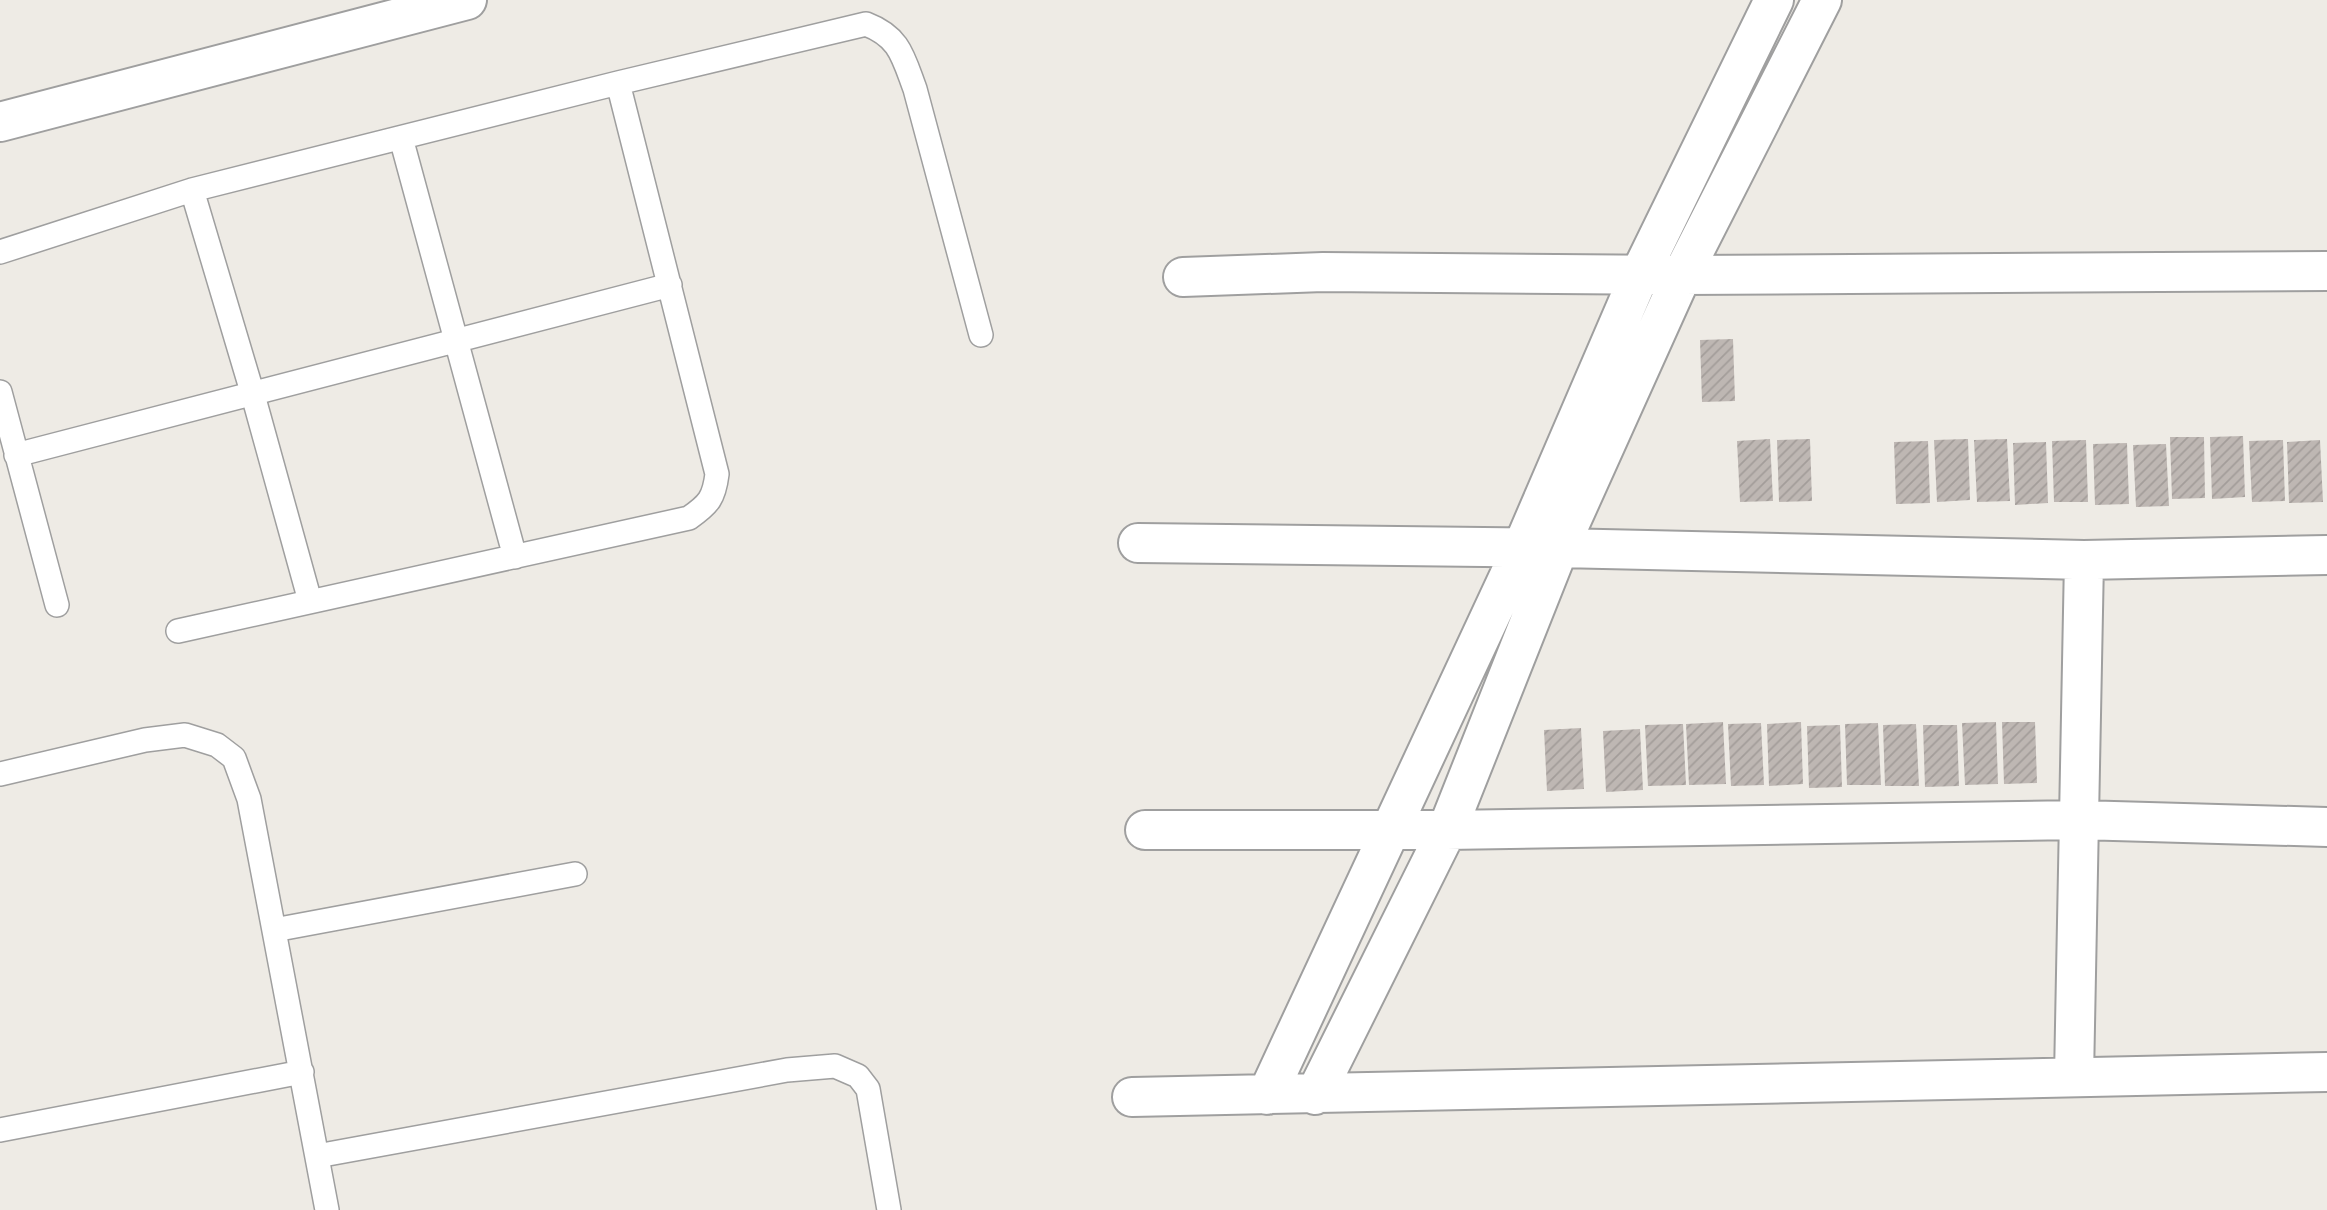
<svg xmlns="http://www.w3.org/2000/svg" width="2327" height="1210" viewBox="0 0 2327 1210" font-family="Inter,sans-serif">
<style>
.building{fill:url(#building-hatch)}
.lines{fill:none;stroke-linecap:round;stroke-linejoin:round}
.lane-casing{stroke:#9f9f9f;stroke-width:26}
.street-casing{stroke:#9f9f9f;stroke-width:42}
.lane{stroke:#fff;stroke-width:23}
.street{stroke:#fff;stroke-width:38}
</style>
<defs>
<pattern id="building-hatch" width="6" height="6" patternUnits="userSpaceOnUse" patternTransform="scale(1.75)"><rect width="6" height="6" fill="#beb7b3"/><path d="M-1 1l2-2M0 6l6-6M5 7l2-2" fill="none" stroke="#a39d9a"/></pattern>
</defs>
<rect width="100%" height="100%" fill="#eeebe5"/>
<!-- building -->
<path class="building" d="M1733,339L1735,401L1702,402L1700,340Z
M2243,436L2245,497L2212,499L2210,437Z
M2170,437H2204L2205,498L2172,499Z
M1770,439L1773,501L1740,502L1737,441Z
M1810,439L1812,501L1779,502L1777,440Z
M1968,439L1970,500L1937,502L1934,440Z
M2007,439L2010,501L1977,502L1974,440Z
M2086,440L2088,502H2054L2052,441Z
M2283,440L2285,501L2252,502L2249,441Z
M2320,440L2323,502L2289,503L2287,442Z
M1928,441L1930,503L1896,504L1894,442Z
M2046,442L2048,503L2015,505L2013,443Z
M2127,443L2129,504L2095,505L2093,444Z
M2166,444L2169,506L2136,507L2133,445Z
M1723,722L1726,784L1689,785L1686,724Z
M1801,722L1803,784L1769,786L1767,724Z
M1996,722L1998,784L1965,785L1962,723Z
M2002,722H2035L2037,783L2004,784Z
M1761,723L1764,785L1731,786L1728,724Z
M1878,723L1881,785H1847L1845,724Z
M1683,724L1686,785L1648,786L1645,725Z
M1916,724L1919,786H1885L1883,725Z
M1840,725L1842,787L1809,788L1807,726Z
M1923,725H1957L1959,786L1925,787Z
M1581,728L1584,789L1547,791L1544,730Z
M1640,729L1643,790L1606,792L1603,731Z"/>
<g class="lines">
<defs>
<path id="lane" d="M401,138L515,557
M192,190L253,395L310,601
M0,252L192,190L618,83L866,24C900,37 903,57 915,89L981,335
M0,392L57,605
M16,455L670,285
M178,631L689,518C709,504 714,498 717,474L618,83
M0,774L145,740L185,735L217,745L234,758L249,799L327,1210
M274,930L575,874
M0,1130L302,1072
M317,1156L787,1070L835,1066L858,1076L868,1089L889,1210"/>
<path id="street" d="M0,122L467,0
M1183,277L1323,272L1682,275L2327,271
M1138,543L1559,548L2084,560L2327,555
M1145,830H1447L2079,820L2327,827
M2074,1077L2084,560
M1267,1095L1522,548L1640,274L1774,0
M1315,1095L1447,830L1559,548L1682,275L1822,0
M1132,1097L2327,1072"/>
</defs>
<!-- lane casing -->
<use href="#lane" class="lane-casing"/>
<!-- street casing -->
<use href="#street" class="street-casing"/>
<!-- lane -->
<use href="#lane" class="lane"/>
<!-- street -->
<use href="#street" class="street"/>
</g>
</svg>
